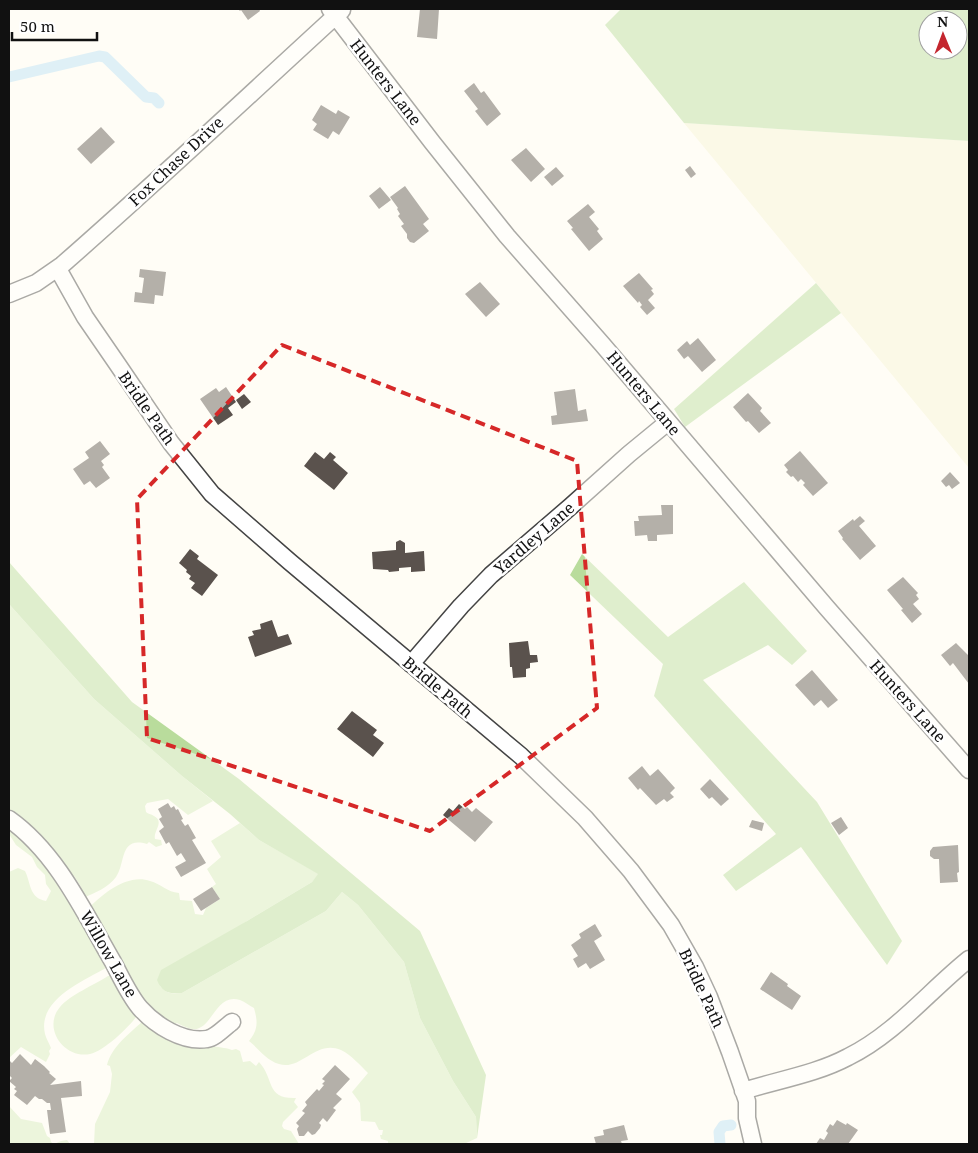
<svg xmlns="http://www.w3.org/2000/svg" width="978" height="1153" viewBox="0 0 978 1153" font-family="'Noto Serif',serif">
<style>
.farmland{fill:#f6f3d4}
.green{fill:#d5ebbd}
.forest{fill:#b9dc9c;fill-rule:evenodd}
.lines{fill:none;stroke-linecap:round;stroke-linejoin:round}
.canal{stroke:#b9e0f7;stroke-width:11}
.building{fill:#5a524d}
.minor-casing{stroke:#444;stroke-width:19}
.minor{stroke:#fff;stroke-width:16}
.marked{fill:none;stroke:#d62828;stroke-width:4;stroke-dasharray:10 6;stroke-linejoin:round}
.labels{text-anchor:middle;stroke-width:5;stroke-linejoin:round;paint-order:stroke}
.street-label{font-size:16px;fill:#111;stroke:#fff}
</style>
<rect width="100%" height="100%" fill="#fffdf5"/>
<!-- farmland -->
<path class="farmland" d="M684,123L969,141V468L841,313Z"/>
<!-- green -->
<path class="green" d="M9,604L94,699L182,776L213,801L188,815L168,799L147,803L145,806L146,812C148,814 151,814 154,816C165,822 153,831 155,839L161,840L162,845L156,847L149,842L147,844C119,836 126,863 116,877C109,887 95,893 83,898L78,890L81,887L74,876L70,877L9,811Z
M240,823L259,840L319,874L312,882L247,921L160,986C167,994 172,994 182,993L326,911L342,892L358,905L404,962L420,1018L453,1081L476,1117L477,1138L464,1144H388V1141L381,1139L380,1135H382L383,1130H379L375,1122L361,1121L360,1103L352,1092L368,1073C360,1065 351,1055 341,1050C316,1039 301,1071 279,1064C266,1060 259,1049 249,1041C258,1030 258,1022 254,1008C250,1006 245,1002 240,1000C215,992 212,1032 192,1029C187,1028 181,1025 177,1023L173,1025L162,1019L144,1003L88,909C102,894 128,873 150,881C161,884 167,892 179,893L180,900L192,901L195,914L203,915L206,908L220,899L212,887L216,884L207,869L221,857L211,841Z
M9,825L19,833L60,882L58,886L65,897L67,896L107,963L106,968C83,981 37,1000 45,1034C46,1038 49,1043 51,1048L49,1051L50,1054L46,1062L21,1047L9,1058V872L18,868L25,871C31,883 29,898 46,901L51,891L46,884L45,875L37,867L32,857L16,845L9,834Z
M108,976H113L137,1016C128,1028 104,1051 90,1054C64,1059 42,1028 60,1007C70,995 94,985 108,976Z
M143,1021L166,1035L169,1040L181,1046C186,1043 228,1047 232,1050L236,1049L240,1051L243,1062L250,1061L256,1066L259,1062C275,1079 265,1099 296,1098L294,1102L298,1107L283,1122L282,1126L284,1129L291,1131L299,1144H94L95,1124L110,1092L112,1074L110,1066L107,1065C112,1046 129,1034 143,1021Z
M9,1106L21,1119L42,1123L47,1136L50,1138L51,1142L54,1144L61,1141L67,1140L70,1144H9Z"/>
<!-- forest -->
<path class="forest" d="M621,9H969V141L684,123L605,25ZM928,20H958V50H928Z
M816,283L841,313L685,427L674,409Z
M582,554L668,637L744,582L807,651L792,665L768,645L703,680L817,802L902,941L887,965L801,847L736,891L723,875L776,834L654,696L663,664L570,575Z
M9,562L132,702L239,779L420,931L486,1075L477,1138L476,1117L453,1081L420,1018L404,962L358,905L342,892L326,911L182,993C170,994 162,993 157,980L161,970L247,921L312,882L318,874L259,840L230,814L182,776L94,699L9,604Z"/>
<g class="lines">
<!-- canal -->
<path class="canal" d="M9,77L99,56L105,57L146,97L154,98L159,103
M720,1144L719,1132L723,1126L731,1125"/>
</g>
<!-- building -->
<path class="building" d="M238,9H259L260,11L248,20L241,10L240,11Z
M420,9H439L437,39L417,37Z
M474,83L481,93L484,91L501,114L487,126L475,111L478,109L464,91Z
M321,105L336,114L338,110L350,117L339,135L333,131L328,139L313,130L317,124L312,120Z
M101,127L115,142L91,164L77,149Z
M526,148L545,169L531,182L511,160Z
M690,166L696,174L691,178L685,170Z
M556,167L564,176L552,186L544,177Z
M405,186L429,219L423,224L429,231L414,243L410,242L407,238V234L401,226L404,224L398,216L400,214L397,209L398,208L390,197Z
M380,187L391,200L379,209L369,196Z
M588,204L595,212L589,217L599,229L597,231L603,239L589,251L571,229L573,228L567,221Z
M140,269L166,272L163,296L155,295L154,304L134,302L135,292L142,293L144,278L139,277Z
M639,273L653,289L651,290L654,294L648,300L655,308L647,315L640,307L642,305L639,301L638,303L623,286Z
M480,282L500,304L486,317L465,294Z
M698,338L716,360L702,372L688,356L684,359L677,350L687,341L690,345Z
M226,387L236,402L228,408L233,415L218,425L200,399L216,388L219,392Z
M575,389L578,411L586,409L588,421L552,425L551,416L557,415L554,392Z
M748,393L762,408L760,411L771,423L759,433L748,421L746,422L733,407Z
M244,394L251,402L242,409L236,400Z
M100,441L110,454L101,461L104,465L102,467L110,478L96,488L90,481L84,485L73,469L89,458L85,452Z
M800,451L828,483L813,496L803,485L805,483L801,479L798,482L793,476L791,477L786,472L788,470L784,465Z
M315,452L324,459L330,452L336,457L333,460L348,473L334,490L304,466Z
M950,472L960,483L952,489L949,485L946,487L941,481Z
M661,505H673V534L657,535V541H648L647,535L635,536L634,521H639L638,516L662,515Z
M860,516L865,521L859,526L876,546L860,560L842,539L843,538L838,531L853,519L854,521Z
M400,540L405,543V553L424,551L425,571L411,572V567L399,568V571L389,572L388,570L373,569L372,552L396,550V542Z
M190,549L199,556L197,559L218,575L202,596L191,588L195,583L189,579L191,576L186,572L187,570L179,563Z
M903,577L918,593L916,595L919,599L913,604L922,614L912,623L901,610L903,609L887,590Z
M272,620L278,637L288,634L292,644L255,657L248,637L254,635L252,631L261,629L260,624Z
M528,641L530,655H537L538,662L530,663V668L526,669V677L513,678L512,667H510L509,643Z
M956,643L969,656V684L953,663L950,666L941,655Z
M812,670L838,700L828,708L821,700L814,706L795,685Z
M352,711L377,730L373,735L384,743L373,757L337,729Z
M642,766L650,776L658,769L675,788L670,793L674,797L667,802L664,799L656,805L640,788L638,790L628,778Z
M710,779L729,799L721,806L712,797L709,799L700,789Z
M168,803L171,808L174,806L176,810L178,809L183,819L181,820L185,826L188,824L196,838L192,840L206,863L181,877L175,867L186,861L181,853L177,856L169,842L166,844L159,831L164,827L159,819L162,817L158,809Z
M459,804L465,809L467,807L472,812L476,808L493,822L475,842L443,815L449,808L453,811Z
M841,817L848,828L839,835L831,823Z
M752,820L764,823L762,831L749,827Z
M958,845L959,872L957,873L958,882L940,883L939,859H934L930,856V851L933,847Z
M212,887L220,899L201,911L193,899Z
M595,924L602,936L594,941L605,960L590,969L586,963L578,968L573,959L578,956L571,945L581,938L579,934Z
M771,972L788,984L787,986L801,996L792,1010L760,989Z
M20,1054L31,1065L35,1059L44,1066L50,1072L49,1073L56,1079L50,1085L81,1081L82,1096L61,1098L66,1132L50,1134L47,1110H51L50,1103H47L42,1099H39L35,1096L27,1105L14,1095L17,1091L14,1089L16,1087L9,1081L12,1078L9,1075V1060L12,1063Z
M335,1065L350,1079L336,1094L342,1099L333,1108L336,1110L327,1122L323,1118L319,1123L321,1125L320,1128L315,1134L312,1135L308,1131L304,1136H299L297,1129L299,1126L296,1123L305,1113L302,1111L307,1105L305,1102L317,1089L319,1091L324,1085L322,1084L325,1081L322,1079Z
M837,1120L846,1125L847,1123L858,1130L848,1144H816L820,1138L824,1140L828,1133L826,1131L830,1124L833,1126Z
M624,1125L628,1140L621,1141L622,1144H596L594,1137L604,1135L603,1130Z"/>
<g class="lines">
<defs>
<path id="minor" d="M330,9L432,142L507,236L602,344L827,608L969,770
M58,269L85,317L118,365L171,443L212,494L290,562L521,756L585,818L631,871L671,925L695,967L709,997L730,1052L747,1101V1118L753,1144
M9,294L36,283L62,265C157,182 249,95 342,10
M411,664L461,606L491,575L571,506L629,454L668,422
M9,819C57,853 84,912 113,962C121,977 129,995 140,1008C155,1025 183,1043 207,1039C215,1038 225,1027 232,1022
M743,1091C778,1080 816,1074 848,1057C895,1034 929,991 969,959"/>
</defs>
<!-- minor casing -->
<use href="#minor" class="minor-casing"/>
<!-- minor -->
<use href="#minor" class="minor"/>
</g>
<!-- marked area -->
<path d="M0 0H978V1153H0ZM282,345L577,461L597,708L430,831L147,738L137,499Z" fill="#fffdf5" fill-opacity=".55" fill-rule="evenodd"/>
<path class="marked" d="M282,345L577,461L597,708L430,831L147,738L137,499Z"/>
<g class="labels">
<!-- street labels -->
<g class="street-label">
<text transform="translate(386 82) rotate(52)" y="6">Hunters Lane</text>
<text transform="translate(176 161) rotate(-43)" y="6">Fox Chase Drive</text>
<text transform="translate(644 393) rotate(50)" y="6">Hunters Lane</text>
<text transform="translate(147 408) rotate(55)" y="6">Bridle Path</text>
<text transform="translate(534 538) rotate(-41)" y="6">Yardley Lane</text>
<text transform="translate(438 687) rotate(40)" y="6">Bridle Path</text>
<text transform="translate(908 701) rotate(48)" y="6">Hunters Lane</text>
<text transform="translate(109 954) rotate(60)" y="6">Willow Lane</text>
<text transform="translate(702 988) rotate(65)" y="6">Bridle Path</text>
</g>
</g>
<!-- border -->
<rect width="978" height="1153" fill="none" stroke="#111111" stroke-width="20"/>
<!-- north arrow -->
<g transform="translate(943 35) rotate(359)"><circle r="24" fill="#ffffff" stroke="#a0a0a0"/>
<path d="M0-4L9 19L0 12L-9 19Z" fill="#c4262e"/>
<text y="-8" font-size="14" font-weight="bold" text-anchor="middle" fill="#111111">N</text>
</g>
<!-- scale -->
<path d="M12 32v8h85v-8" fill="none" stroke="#111111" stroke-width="2.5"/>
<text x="20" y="32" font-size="15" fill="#111111" stroke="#ffffff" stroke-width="4" paint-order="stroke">50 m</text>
</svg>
